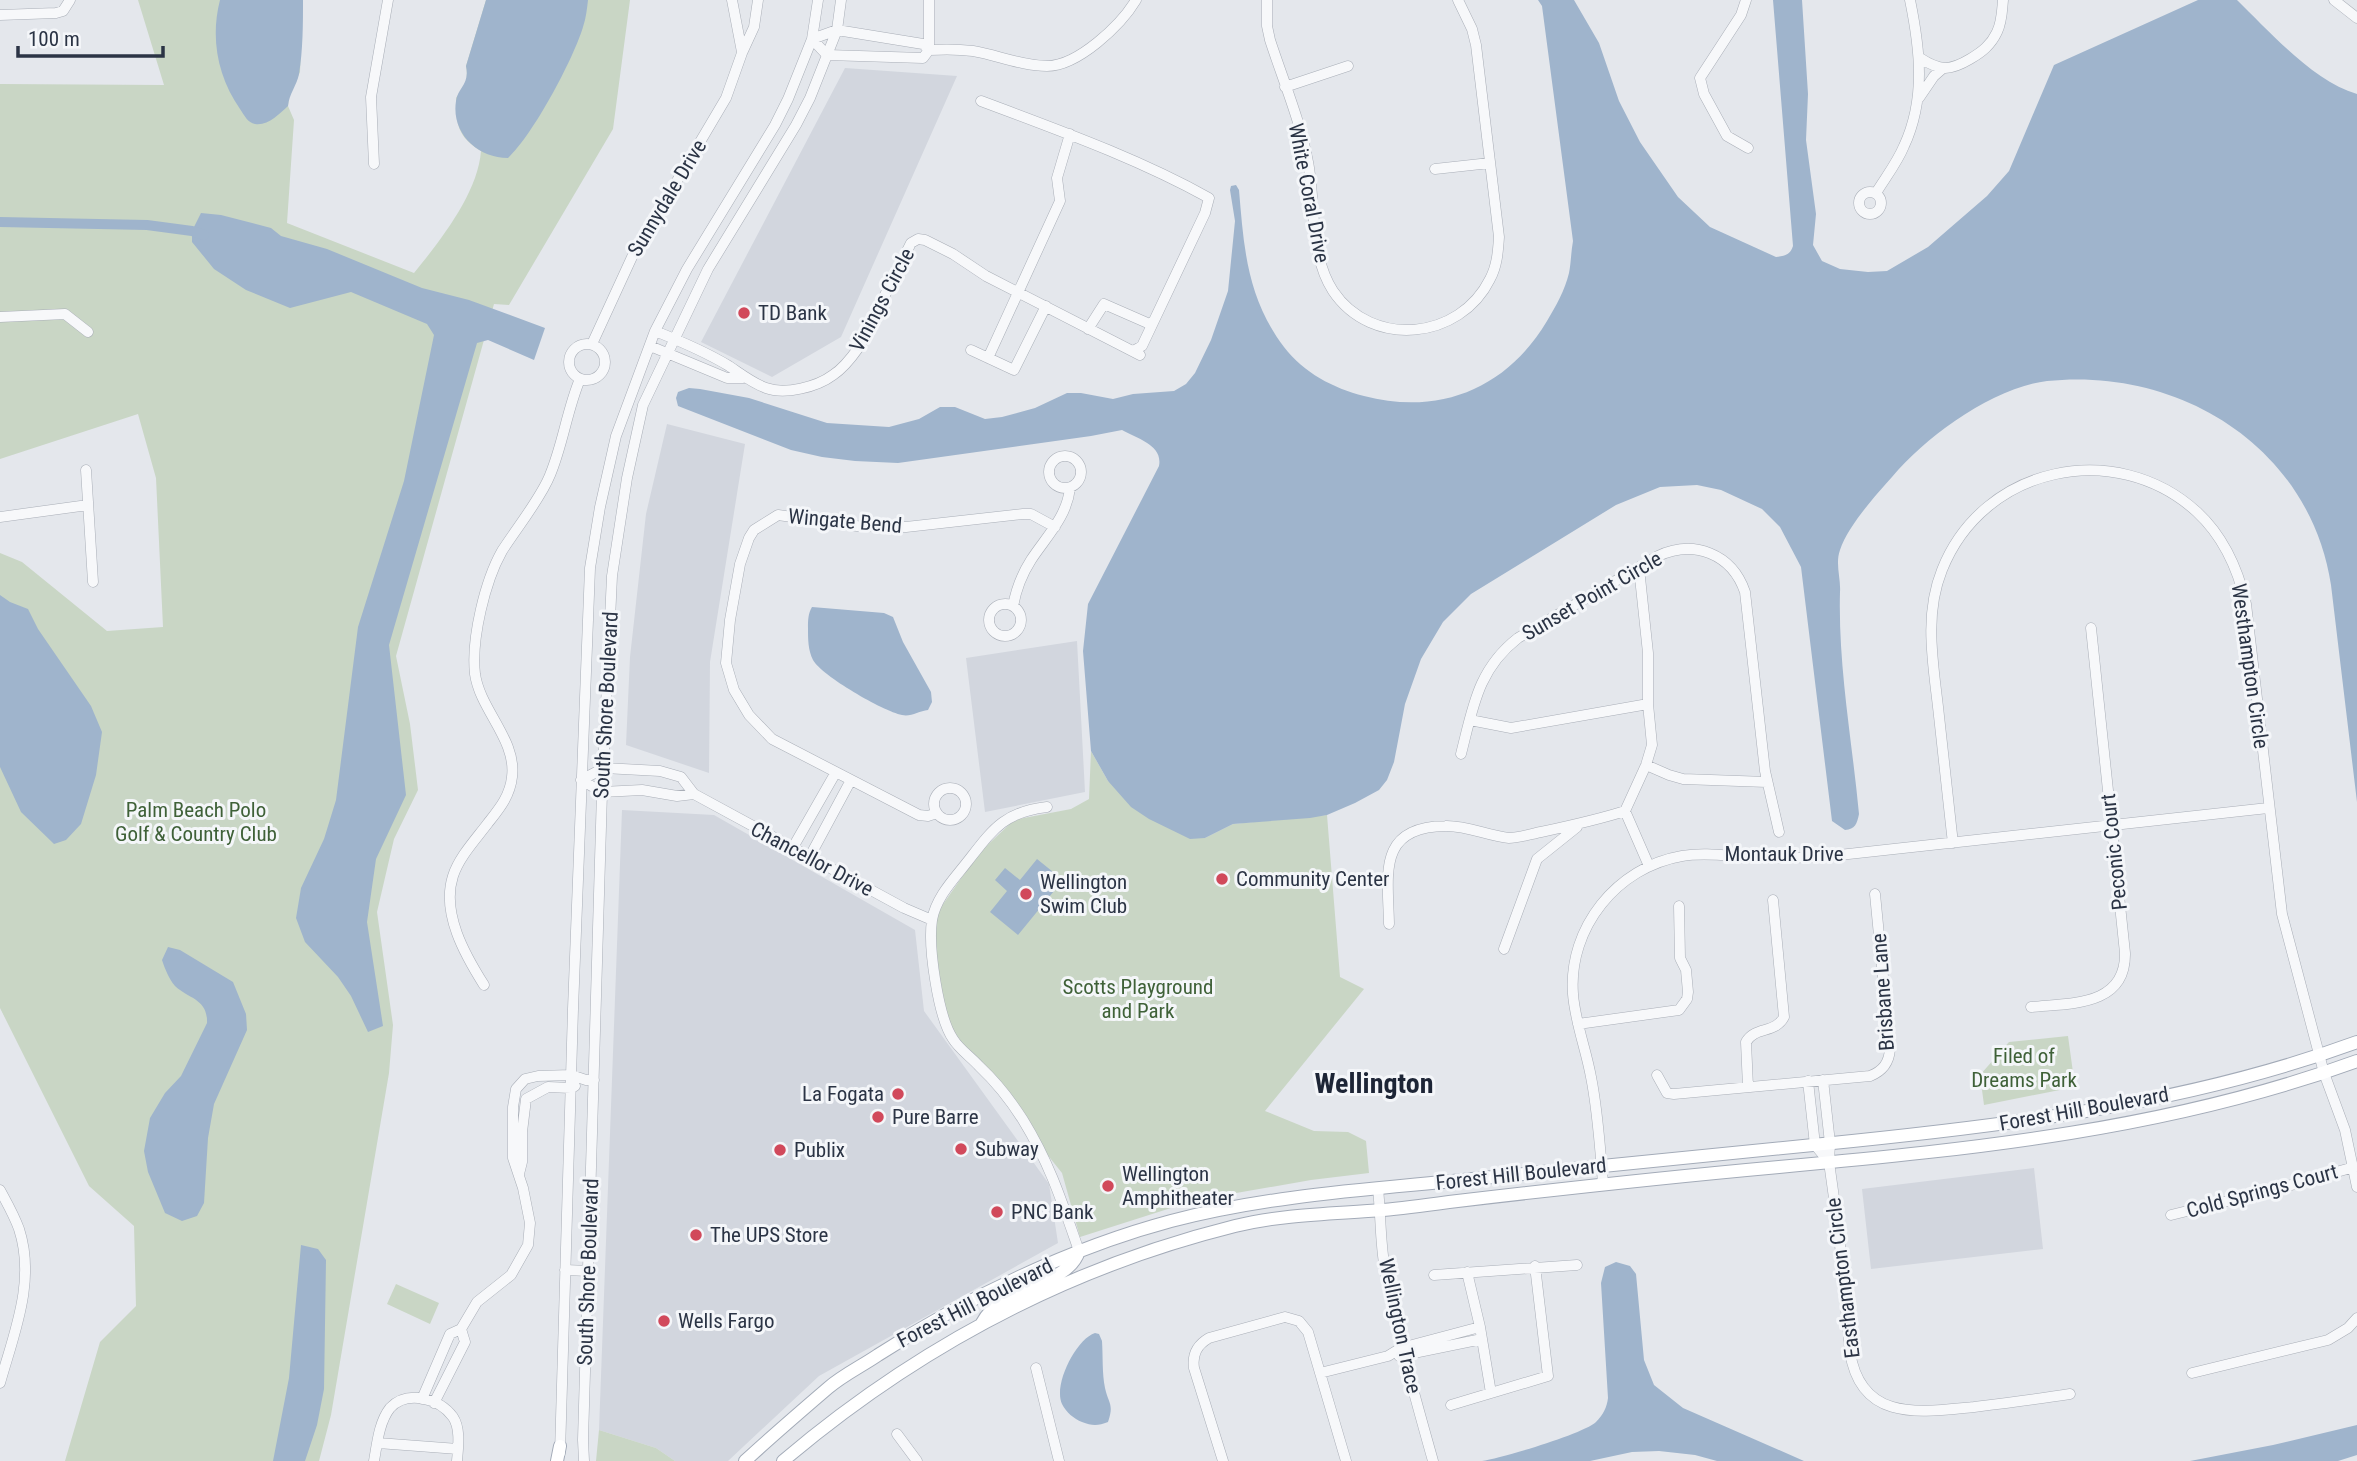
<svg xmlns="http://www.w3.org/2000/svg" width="2357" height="1461" viewBox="0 0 2357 1461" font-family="'Roboto Condensed',sans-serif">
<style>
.built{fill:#d2d6de}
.green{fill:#c9d6c5}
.water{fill:#9fb4cc}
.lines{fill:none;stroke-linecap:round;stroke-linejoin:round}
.canal{stroke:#9fb4cc;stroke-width:10}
.minor-casing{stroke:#a9aeb7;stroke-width:11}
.major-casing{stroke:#a3abb8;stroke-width:14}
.minor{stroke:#f7f8fa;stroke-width:10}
.major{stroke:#fff;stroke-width:12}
.poi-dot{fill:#d1495b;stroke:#f4f6f9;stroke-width:2.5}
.labels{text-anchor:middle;stroke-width:6;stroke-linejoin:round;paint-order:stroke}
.street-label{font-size:21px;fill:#2b3445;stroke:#f4f6f9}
.poi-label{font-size:21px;fill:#2b3445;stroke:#f4f6f9;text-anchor:start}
.park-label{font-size:21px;fill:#3f6138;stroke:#f4f6f9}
.district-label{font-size:28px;font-weight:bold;fill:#1d2536;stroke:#f4f6f9}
</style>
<rect width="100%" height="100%" fill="#e4e7ec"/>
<!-- built -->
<path class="built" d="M845,68L957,76L841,337L772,377L701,342Z
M667,424L745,444L710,662L709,773L626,745L630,657L646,514Z
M1077,641L1085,792L985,812L966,658Z
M622,810L714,815L915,930L924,1011L1049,1184L1058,1243L819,1376L728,1461H675L656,1448L599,1430Z
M2034,1168L2043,1249L1871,1269L1862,1189Z"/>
<!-- green -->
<path class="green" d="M138,0H303L300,72L289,97L288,106L294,120L287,223L414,273C440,241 478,193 481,151C458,137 456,125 456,98C464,88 469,80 466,66L486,0H630L613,129L509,305L494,304L396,656L410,724L418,790L394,839L377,912L393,1025L389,1073L331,1415L319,1461H65L100,1342L136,1306L134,1226L89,1186L0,1008V553L22,562L107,631L163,627L156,478L138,414L0,459V84L164,85Z
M1091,751L1108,781L1205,838L1233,824L1327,815L1340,977L1364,989L1265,1111L1314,1131L1348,1132L1366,1141L1369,1173L1311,1180L1196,1200L1080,1237L1062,1173L942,1023L932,920L978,854L1014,820L1071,809L1089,799Z
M2068,1036L2075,1087L1984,1105L1980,1075L2009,1042Z
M396,1284L439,1303L430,1324L387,1304Z
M599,1430L656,1448L675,1461H596Z"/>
<!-- water -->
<path class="water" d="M220,0H303C303,24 303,50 299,74C297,85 289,94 288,106C279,114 268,126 255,124C248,123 244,115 240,109C218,77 210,39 220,0Z
M486,0H588C587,9 586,18 583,27C573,60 533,135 508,158C477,158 451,133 456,101C458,87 470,85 466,66Z
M1538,0H1574L1599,43L1619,101L1640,142L1678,197L1710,227L1776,257C1785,256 1790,255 1793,246L1773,0H1802L1808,94L1806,140L1816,214L1813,245L1822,261L1840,269L1868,272L1887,271L1928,247L1987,196L2009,171L2054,65L2198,0H2237C2270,32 2313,81 2357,94V802L2331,585C2310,448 2181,367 2047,381C1992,388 1927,436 1892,477C1875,496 1848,526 1840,550C1835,564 1841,578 1840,592C1838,666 1852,740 1859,814C1857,824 1855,829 1845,830L1832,821L1801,567L1780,527L1762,509L1721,490L1697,485L1660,487L1616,505L1471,594L1443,622L1421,659L1405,704L1394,762L1387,780L1379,790L1355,803L1327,815L1310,818L1233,824L1205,838L1190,839L1149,819L1131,807L1108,781L1091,751L1083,651L1088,604L1159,466C1163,445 1138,439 1122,430L1091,436L898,463L855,461L822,457L791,450L678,406L676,398L678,392L689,388L700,389L749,398L827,423L889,427L919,419L940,407H955L985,419L1002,417L1035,408L1067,393H1081L1113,399L1133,394L1174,391L1186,384L1195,373L1211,340L1228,291L1235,221L1230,190L1231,186L1236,185L1239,190C1244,249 1247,298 1284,347C1304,373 1333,388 1364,396C1440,416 1507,388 1547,321C1556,306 1565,290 1569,273C1571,263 1571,252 1573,241L1542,6Z
M201,213L221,215L271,228L281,236L327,249L422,288L469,300L545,328L534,360L488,340L477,343L389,645L406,795L376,859L367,922L383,1026L368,1032L351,996L338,977L305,942L296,918L301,888L324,839L336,800L358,627L404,481L434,335L427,324L351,292L290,308L246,290L214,269L192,242V231Z
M0,595L10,602L28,609L38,629L91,706L102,732L96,775L81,824L66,840L54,844L21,812L0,767Z
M812,607L884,613L893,617L903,642L931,692L932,702L928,710C919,711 911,717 902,715C883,711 822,676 813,660C808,650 808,639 808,628C808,620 808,614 812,607Z
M1037,859L1063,880L1018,935L990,912L1007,891L995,880L1005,868L1020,880Z
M168,947L180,950L233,982L246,1014L247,1030L214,1104L208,1138L204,1203L197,1216L182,1221L165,1213L148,1172L144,1151L150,1118L165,1093L181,1076L207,1023C208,999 189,999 175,986C169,979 165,969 162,960Z
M301,1245L318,1249L326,1260L324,1389L317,1425L305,1461H273L289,1378Z
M1616,1262L1630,1266L1636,1274L1644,1360L1654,1385L1683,1408L1804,1461H1717L1695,1455L1659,1451L1632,1452L1590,1461H1482C1502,1458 1583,1434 1596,1422C1603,1415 1607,1407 1608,1398L1601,1283L1605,1267Z
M1095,1333L1099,1334L1102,1341C1103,1356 1102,1373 1105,1388C1109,1405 1114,1404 1108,1422C1098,1426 1092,1426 1082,1422C1074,1419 1066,1412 1062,1404C1053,1385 1076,1339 1095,1333Z
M2357,1425V1455L2338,1461H2190L2273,1445Z"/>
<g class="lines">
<!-- canal -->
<path class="canal" d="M0,222L147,225L192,231L204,235"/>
<defs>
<path id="minor" d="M732,0L742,52
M929,0V50C944,49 958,49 973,51C997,55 1022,66 1047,66C1078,66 1121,25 1136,0
M1267,0V26L1270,40C1283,80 1300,120 1308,162C1316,203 1309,254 1333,291C1372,349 1460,340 1490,279C1497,266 1498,252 1499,237L1476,45L1472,29L1458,0
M1746,0L1741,15L1700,78L1704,94L1727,136L1748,148
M2334,0L2357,18
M0,15L56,13L63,11L70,0
M837,30L923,44L929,50L923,58L827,55L812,39Z
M1920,58C1940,71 1950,71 1970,59C1982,52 1991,45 1997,32C2002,22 2002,11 2003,0
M1285,87L1348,66
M1919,98L1934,76L1942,69
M981,101C1058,130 1137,158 1209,198L1205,213L1142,346L1133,351
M374,164L371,97L388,0
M1435,169L1490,163
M1859 203a11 11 0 1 1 22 0a11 11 0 1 1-22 0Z
M1876,193C1885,178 1897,163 1904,146C1926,99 1920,49 1910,0
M0,317L65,314L88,332
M1088,329L1104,304L1152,325
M655,331C680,341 706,352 729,366C741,374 752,383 766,388C785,395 817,387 833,375C844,368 852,357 859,347L911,243L918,239L925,240L953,254L986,276L1140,355
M569 362a18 18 0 1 1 36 0a18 18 0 1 1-36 0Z
M592,344L632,257L726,98L742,53L754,27L758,0
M650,346L727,378H743
M971,350L1014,370L1046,306
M988,358L1060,201L1057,178L1070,134
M1049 472a16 16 0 1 1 32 0a16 16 0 1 1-32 0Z
M86,470L93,582
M0,517L88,505
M1639,568L1648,653V704L1652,745L1646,765L1625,811L1649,866
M989 620a16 16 0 1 1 32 0a16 16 0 1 1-32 0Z
M1013,606C1016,590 1022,574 1031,560C1046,537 1067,517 1070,488
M1470,720L1511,728L1648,704
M1461,754C1473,707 1478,669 1518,638L1658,556C1694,539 1732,554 1745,592L1765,771L1779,832
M1646,765L1669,775L1683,779L1767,782
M581,780L604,768L660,771L681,777L694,794L904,908L932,920
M581,780L602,792L642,790L677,796L694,794
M934 804a16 16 0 1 1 32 0a16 16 0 1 1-32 0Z
M1047,807C1004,812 993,829 968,861C954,879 936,897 932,920C928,947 938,1017 953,1039C959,1049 971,1057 979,1066C995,1081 1011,1101 1023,1120C1050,1164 1062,1202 1079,1251
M937,813L928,816L919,815L772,739L749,715L734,690L726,663L730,620L740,564L749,538L754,530L778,515L857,526L906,527L1023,514H1031L1055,527
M1953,843C1948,801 1944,759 1939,716C1934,667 1923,617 1942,570C1983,466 2116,438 2197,512C2224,537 2238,569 2246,604L2282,914L2324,1073L2345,1130L2357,1187
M792,849L836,772
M809,858L851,780
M1389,924C1388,874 1377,827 1445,826C1466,825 1488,836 1509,838C1519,838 1531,834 1541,832C1569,826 1597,820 1625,811
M1504,949L1537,859L1577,827
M484,985C465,955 441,913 453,876C459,857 476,839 488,823C499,809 510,796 512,777C517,740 480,710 475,674C471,639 485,581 502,551C516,529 541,498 550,475C563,444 567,410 580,379
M2031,1007C2069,1003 2126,1007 2125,953L2091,628
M1578,1024L1679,1010L1687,999L1688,992L1686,970L1680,958L1679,906
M1657,1075L1667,1093L1674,1094L1870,1076C1883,1071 1889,1063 1890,1049L1875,894
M1823,1080L1830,1143L1829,1162L1839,1234L1850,1352C1861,1423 1921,1412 1974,1407C2006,1403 2038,1399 2070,1394
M1808,1081L1815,1145L1829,1162
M1748,1087L1746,1042C1755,1026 1775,1034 1784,1017L1773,900
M519,1174L522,1162V1132L526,1099L548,1087L571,1088L575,1086
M1603,1183C1600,1148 1598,1112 1591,1077C1586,1049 1575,1022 1573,994C1568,928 1617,867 1682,856C1705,852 1728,856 1751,857C1775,858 1798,858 1821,857L2268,808
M1378,1189C1381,1215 1380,1243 1385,1269C1397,1334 1415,1397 1433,1461
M0,1190C7,1203 14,1215 19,1229C36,1281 14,1333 0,1383
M2171,1215L2284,1187L2354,1167
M565,1270L589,1271
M1467,1272L1480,1327L1491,1393
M1434,1275L1577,1265
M1399,1356L1482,1339
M1036,1368L1059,1461
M1320,1373L1388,1356L1401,1348L1480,1327
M2192,1373L2328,1340L2348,1328L2357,1318
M422,1399L450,1334L461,1329L477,1302L511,1275L528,1245L530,1223L523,1188L513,1158V1107L516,1089L525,1079L538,1076L571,1075L586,1080H594
M434,1403L465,1342L461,1329
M1451,1405L1548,1376L1535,1266
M897,1434L917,1461
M378,1443L458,1449
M560,1453L573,1009L590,568L600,507L616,436L655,331L687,269L775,125L788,99L812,39L818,0
M374,1461C377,1444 379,1422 390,1408C407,1390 439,1398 453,1417C461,1429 458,1448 457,1461
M584,1461L583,1440L602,792L612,576L627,478L643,405L708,269L796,125L810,98L837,30L841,0
M1223,1461L1194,1368C1192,1354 1197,1345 1209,1338L1285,1317L1299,1321L1308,1332L1346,1461"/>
<path id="major" d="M982,1323C1002,1284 1068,1287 1079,1251
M557,1461L560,1446
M745,1461C772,1436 800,1412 828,1388C843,1375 862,1366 878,1355C966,1298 1070,1248 1171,1221C1274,1194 1379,1189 1483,1178C1596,1167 1709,1155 1823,1144C2003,1126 2185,1105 2357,1042
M783,1461C915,1349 1066,1268 1235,1226C1284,1214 1333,1214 1383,1210C1405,1208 1427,1205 1449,1202C1559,1189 1669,1177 1779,1167C1975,1149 2171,1129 2357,1061"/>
</defs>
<!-- minor casing -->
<use href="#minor" class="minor-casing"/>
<!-- major casing -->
<use href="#major" class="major-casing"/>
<!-- minor -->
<use href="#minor" class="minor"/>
<!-- major -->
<use href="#major" class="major"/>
</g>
<!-- markers -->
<g class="poi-dot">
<circle cx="744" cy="313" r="7"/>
<circle cx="1222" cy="879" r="7"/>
<circle cx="1026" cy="894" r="7"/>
<circle cx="898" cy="1094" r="7"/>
<circle cx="878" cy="1117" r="7"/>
<circle cx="961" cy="1149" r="7"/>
<circle cx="780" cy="1150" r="7"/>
<circle cx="1108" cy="1186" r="7"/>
<circle cx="997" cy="1212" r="7"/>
<circle cx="696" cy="1235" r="7"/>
<circle cx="664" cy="1321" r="7"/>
</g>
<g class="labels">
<!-- street labels -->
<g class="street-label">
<text transform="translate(1309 193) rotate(79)" y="7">White Coral Drive</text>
<text transform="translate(667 198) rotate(-59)" y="7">Sunnydale Drive</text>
<text transform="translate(882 300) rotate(-62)" y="7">Vinings Circle</text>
<text transform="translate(845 521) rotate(5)" y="7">Wingate Bend</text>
<text transform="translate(1592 596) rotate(-30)" y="7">Sunset Point Circle</text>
<text transform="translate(2250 666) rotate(82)" y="7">Westhampton Circle</text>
<text transform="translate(606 705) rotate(-87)" y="7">South Shore Boulevard</text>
<text transform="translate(2114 852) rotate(-96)" y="7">Peconic Court</text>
<text x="1784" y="861">Montauk Drive</text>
<text transform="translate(812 859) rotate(28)" y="7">Chancellor Drive</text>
<text transform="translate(1883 992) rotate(-94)" y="7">Brisbane Lane</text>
<text transform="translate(2084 1109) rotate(-10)" y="7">Forest Hill Boulevard</text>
<text transform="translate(1521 1174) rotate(-6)" y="7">Forest Hill Boulevard</text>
<text transform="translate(2262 1191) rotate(-15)" y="7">Cold Springs Court</text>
<text transform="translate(588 1272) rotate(-88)" y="7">South Shore Boulevard</text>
<text transform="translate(1843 1278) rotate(-97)" y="7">Easthampton Circle</text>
<text transform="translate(975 1303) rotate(-27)" y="7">Forest Hill Boulevard</text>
<text transform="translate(1400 1326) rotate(78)" y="7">Wellington Trace</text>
</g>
<!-- poi labels -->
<g class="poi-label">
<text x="758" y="320">TD Bank</text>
<text x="1236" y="886">Community Center</text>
<text x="1040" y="889">Wellington<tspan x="1040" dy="24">Swim Club</tspan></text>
<text x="884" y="1101" text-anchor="end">La Fogata</text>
<text x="892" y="1124">Pure Barre</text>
<text x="975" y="1156">Subway</text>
<text x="794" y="1157">Publix</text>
<text x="1122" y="1181">Wellington<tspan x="1122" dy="24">Amphitheater</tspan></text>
<text x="1011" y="1219">PNC Bank</text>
<text x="710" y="1242">The UPS Store</text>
<text x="678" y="1328">Wells Fargo</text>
</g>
<!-- park labels -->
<g class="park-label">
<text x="196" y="817">Palm Beach Polo<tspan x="196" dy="24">Golf &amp; Country Club</tspan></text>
<text x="1138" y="994">Scotts Playground<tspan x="1138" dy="24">and Park</tspan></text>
<text x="2024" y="1063">Filed of<tspan x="2024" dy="24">Dreams Park</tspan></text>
</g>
<!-- district labels -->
<g class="district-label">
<text x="1374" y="1093">Wellington</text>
</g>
</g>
<!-- scale -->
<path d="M18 46v10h145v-10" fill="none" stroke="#2b3445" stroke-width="3.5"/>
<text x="28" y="46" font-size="21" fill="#2b3445" stroke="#f4f6f9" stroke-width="5" paint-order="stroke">100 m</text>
</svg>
